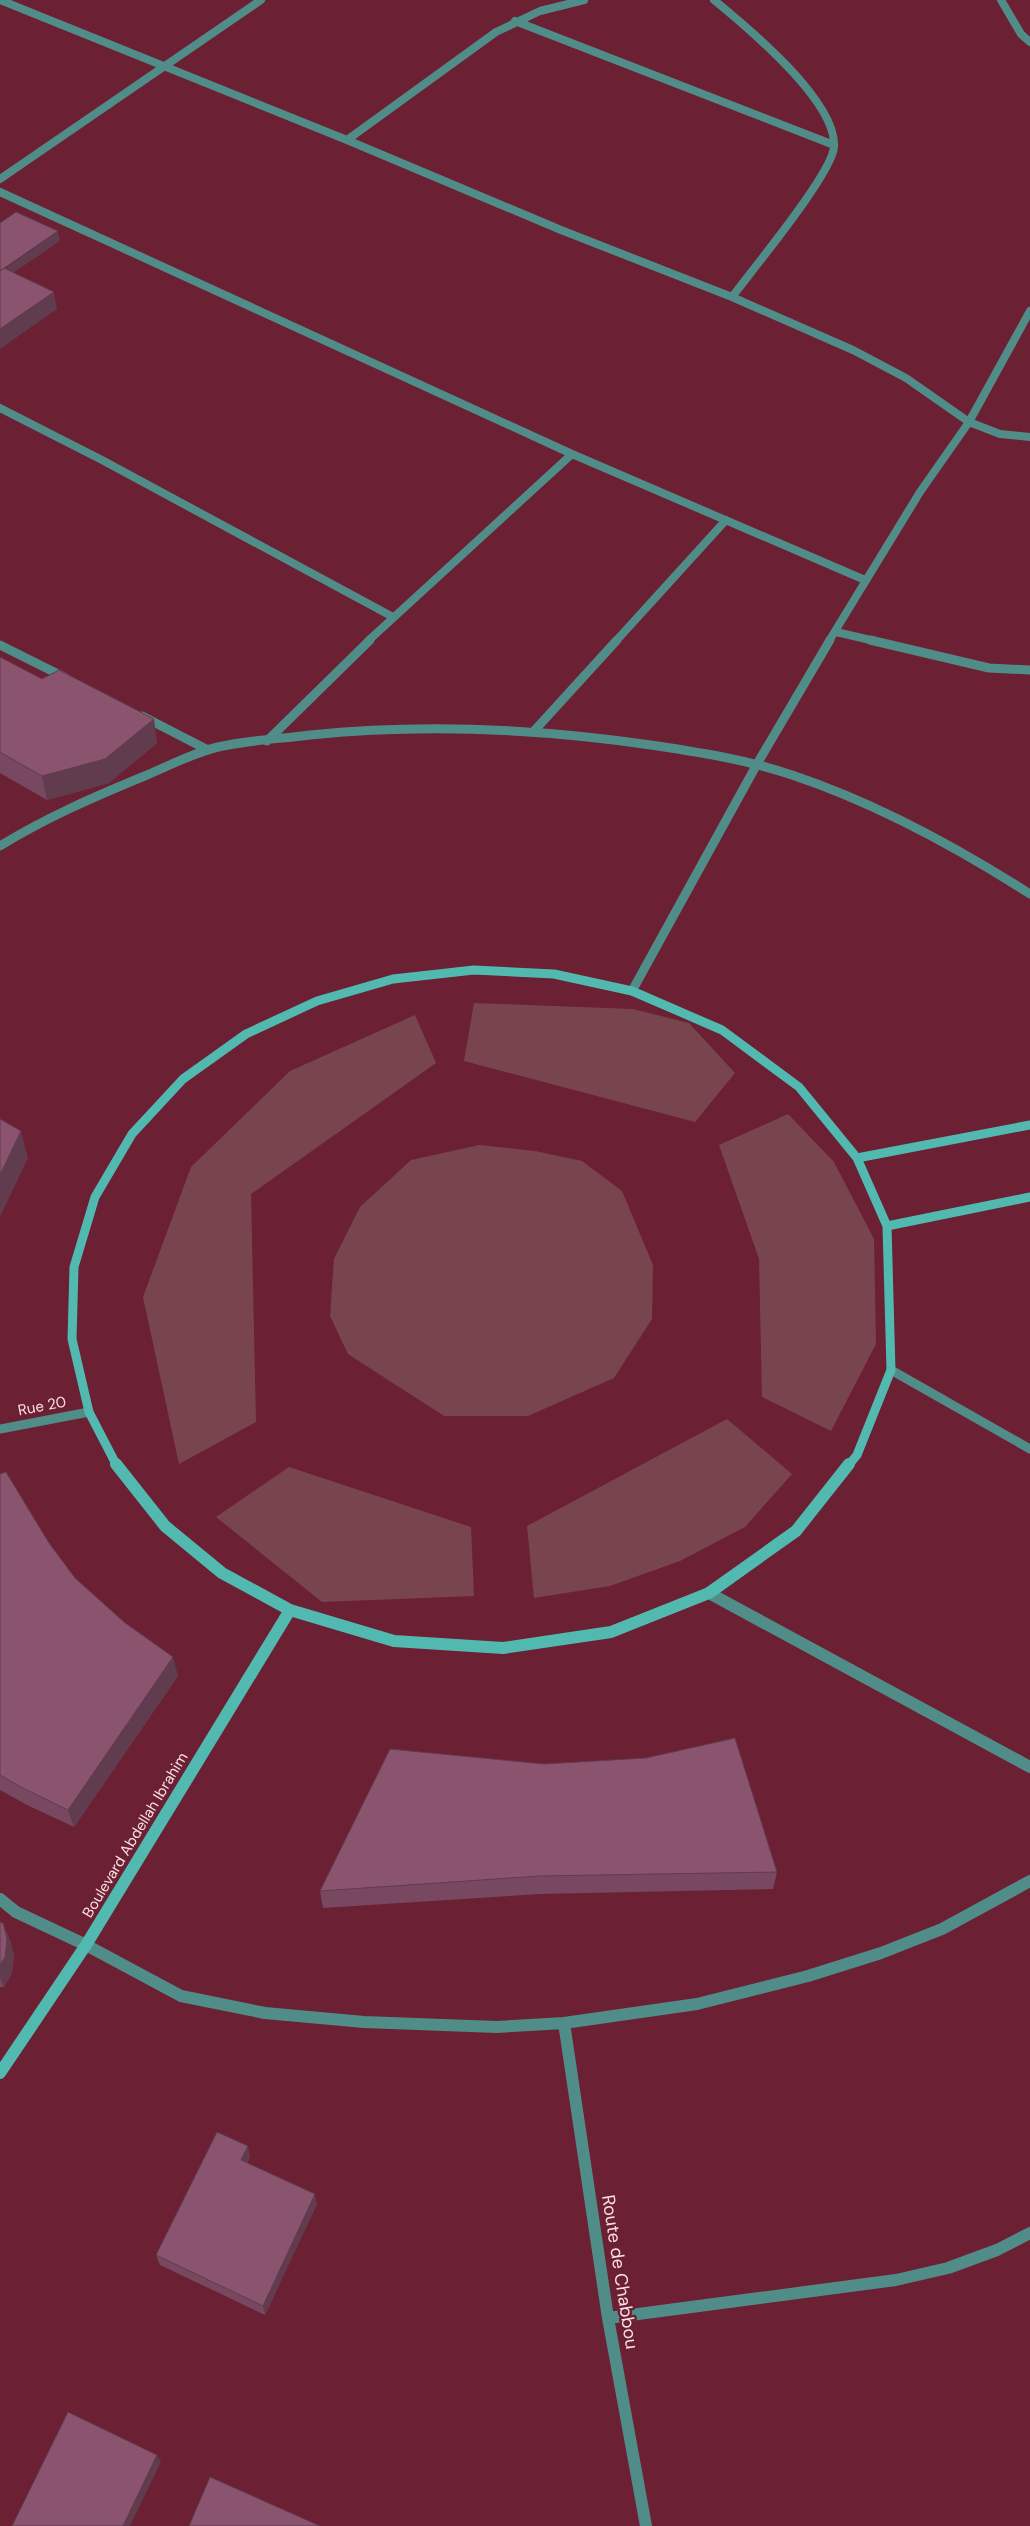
<svg xmlns="http://www.w3.org/2000/svg" width="1030" height="2526" viewBox="0 0 1030 2526" font-family="'DM Sans',sans-serif">
<style>
.green{fill:#78454f}
.lines{fill:none;stroke-linecap:round;stroke-linejoin:round}
.street-far2{stroke:#518d88;stroke-width:8}
.street-far1{stroke:#518d88;stroke-width:9}
.street{stroke:#518d88;stroke-width:12}
.secondary-far1{stroke:#52b9b1;stroke-width:9}
.secondary{stroke:#52b9b1;stroke-width:12}
.wall{fill:#77485f}
.shaded-wall{fill:#613b4e}
.building{fill:#8a546f;stroke:#613b4e}
.labels{text-anchor:middle;stroke-width:5;stroke-linejoin:round;paint-order:stroke}
.street-label{font-size:15px;fill:#fbdee2;stroke:#6b2033}
.near-street-label{font-size:18px;fill:#fbdee2;stroke:#6b2033}
</style>
<rect width="100%" height="100%" fill="#6b2033"/>
<!-- green -->
<path class="green" d="M474,1003L633,1009L689,1023L735,1073L695,1122L464,1061Z
M415,1015L436,1063L251,1194L256,1422L179,1464L143,1297L191,1167L290,1071Z
M788,1114L834,1162L874,1239L876,1344L831,1431L762,1397L759,1259L719,1145Z
M479,1145L535,1151L582,1161L622,1191L653,1265L652,1319L614,1378L528,1416H444L348,1354L330,1316L334,1259L360,1207L411,1160Z
M727,1419L792,1474L745,1527L680,1561L610,1586L534,1598L527,1526Z
M289,1467L471,1527L474,1596L322,1602L216,1517Z"/>
<g class="lines">
<!-- street-far2 -->
<path class="street-far2" d="M0,0L347,140L561,230L732,297L853,350L906,378L969,422L1000,434L1030,437
M714,0C747,27 837,101 834,147C832,174 752,270 732,297
M1001,0L1021,34L1030,42
M515,21L834,145
M347,140L496,32L540,11L584,0
M0,179L261,0
M0,192L572,454L865,580
M0,408L102,460L393,617
M836,632L875,641
M368,641L572,454
M616,641L726,520
M829,641L920,492L969,422L1030,311"/>
<!-- street-far1 -->
<path class="street-far1" d="M870,640L989,668L1030,670
M0,645L66,678
M142,716L208,750
M534,731L617,640
M267,741L370,640
M0,846C47,817 96,796 147,775C171,765 193,753 218,747C248,740 280,739 310,735C427,723 543,729 658,746C703,753 748,760 792,775C876,803 955,846 1030,894
M632,991L757,764L830,640
M891,1370L1030,1449
M0,1429L89,1412"/>
<!-- street -->
<path class="street" d="M709,1593L1030,1767
M0,1899L16,1912L86,1945L181,1996L265,2013L364,2022L497,2027L564,2023L697,2004L808,1976L881,1953L942,1929L1030,1881
M564,2023L608,2318L646,2526
M608,2318L896,2280L948,2268L997,2250L1030,2233"/>
<!-- secondary-far1 -->
<path class="secondary-far1" d="M857,1158L1030,1125
M887,1226L1030,1197
M117,1466L89,1412L72,1339L74,1267L95,1197L132,1134L183,1079L246,1034L317,1001L393,979L474,970L554,974L632,991L722,1030L799,1087L857,1158L887,1226L891,1370L857,1455L848,1466"/>
<!-- secondary -->
<path class="secondary" d="M116,1464L165,1526L222,1573L290,1610L394,1641L503,1648L611,1632L709,1593L796,1531L849,1464
M0,2073L86,1945L290,1610"/>
</g>
<!-- wall -->
<path class="wall" d="M0,657L157,743L109,783L47,800L0,773Z
M0,1474L49,1543L75,1578L178,1676L74,1827L27,1805L0,1790Z
M390,1749L777,1872L773,1889L540,1894L323,1908L320,1891Z
M0,1922L10,1940L14,1956L12,1973L4,1987H0Z
M250,2157L247,2163L317,2204L265,2315L160,2265L156,2255Z"/>
<!-- shaded-wall -->
<path class="shaded-wall" d="M58,231L60,241L0,282V272Z
M54,292L57,309L0,349V329Z
M154,719L157,743L109,783L47,800L42,776Z
M21,1131L28,1158L0,1217V1175Z
M173,1657L178,1676L74,1827L68,1810Z
M3,1923L10,1940L14,1956L12,1973L4,1987L0,1978V1965Z
M248,2146L250,2157L244,2171L241,2160Z
M315,2194L317,2204L265,2315L263,2306Z
M157,2455L161,2462L130,2526H123Z"/>
<!-- building -->
<path class="building" d="M16,212L58,231L0,271V223Z
M4,268L54,292L0,329V271Z
M0,657L42,679L59,670L154,719L105,759L42,776L0,752Z
M0,1119L21,1131L0,1175Z
M6,1472L49,1543L75,1578L124,1622L173,1657L68,1810L21,1787L0,1775V1474Z
M735,1738L777,1872L540,1876L320,1891L390,1749L544,1764L646,1758Z
M0,1922L3,1923L7,1939L5,1957L0,1965Z
M217,2132L248,2146L241,2160L315,2194L263,2306L156,2255Z
M68,2412L157,2455L123,2526H12Z
M210,2477L320,2526H189Z"/>
<g class="labels">
<!-- street labels -->
<g class="street-label">
<text transform="translate(42 1406) rotate(-11)" y="5">Rue 20</text>
<text transform="translate(135 1835) rotate(-59)" y="5">Boulevard Abdellah Ibrahim</text>
</g>
<!-- near-street labels -->
<g class="near-street-label">
<text transform="translate(620 2272) rotate(81)" y="6">Route de Chabbou</text>
</g>
</g>
</svg>
